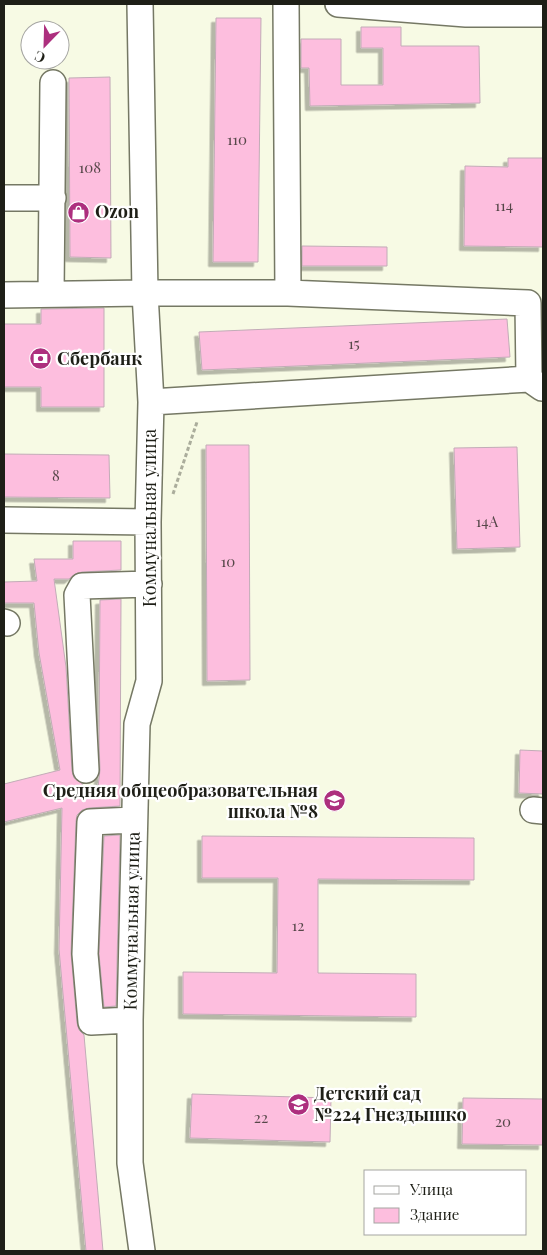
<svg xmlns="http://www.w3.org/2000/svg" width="547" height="1255" viewBox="0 0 547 1255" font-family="'Playfair Display',serif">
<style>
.building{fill:#fdbede;stroke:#c2acb7;filter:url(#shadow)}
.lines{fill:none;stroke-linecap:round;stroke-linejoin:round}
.minor-casing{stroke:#757864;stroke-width:28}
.path{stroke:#abad9c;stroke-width:3;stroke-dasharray:4 2.5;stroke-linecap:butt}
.minor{stroke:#fff;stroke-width:25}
.labels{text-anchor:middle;stroke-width:4.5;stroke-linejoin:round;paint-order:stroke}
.number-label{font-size:15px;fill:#564749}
.poi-label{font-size:18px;font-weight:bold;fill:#1e1f17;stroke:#fff;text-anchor:start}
.street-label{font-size:18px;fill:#1e1f17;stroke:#fff}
</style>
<defs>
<filter id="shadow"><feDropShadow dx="-4.5" dy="4.5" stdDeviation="0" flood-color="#0004"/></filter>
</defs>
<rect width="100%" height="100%" fill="#f7fae4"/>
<!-- building -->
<path class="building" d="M216,18H261L258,262H213Z
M361,27H401V46H479L480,103L310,106L309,68H301V39H341V85H383V48H361Z
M110,77L111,258L70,257L69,78Z
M508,158H543V247L464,246L465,166L508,167Z
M302,246L387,247V266H302Z
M104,308V407H41V387H4V324H41V309Z
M507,319L510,357L202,370L199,332Z
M206,445H249L250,680L207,681Z
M517,447L520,547L457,549L454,448Z
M4,454L109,455L110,498L4,497Z
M73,541H121V570L82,572L75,574L69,579H54L66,667L72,771L74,778L82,783L83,788L98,787L100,770L99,741L100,600L121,599L120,806L89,808L82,810L77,815L76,821L71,953L77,1023L79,1030L84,1035L103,1251H86L59,949L62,808L4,822V784L60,770L39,653L34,603H4V582L37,581L34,559H73Z
M520,750L543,751V794L519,793Z
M120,835L116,1006L104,1007L99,954L104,836Z
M202,836L474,838V880L318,879V973L416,974V1017L183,1014V972L277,973L278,878H202Z
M192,1094L331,1098L330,1142L190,1138Z
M463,1098L543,1099V1145L462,1144Z"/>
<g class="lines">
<defs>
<path id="minor" d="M140,4L145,293L151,402L148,522L149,681L137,724L130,1020V1163L142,1251
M286,4L288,293
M338,4L466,14H543
M4,198H53
M51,294L53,83
M4,295L145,293H288L528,303L529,379
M151,402L529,379L542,388
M4,520L148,522
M4,622L7,623
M86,770L77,595L82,586L149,584
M533,810L543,811
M130,1020L91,1022L85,954L90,822L134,820"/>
</defs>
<!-- minor casing -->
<use href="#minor" class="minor-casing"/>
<!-- path -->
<path class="path" d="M173,494L197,422"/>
<!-- minor -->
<use href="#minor" class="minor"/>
</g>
<!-- icons -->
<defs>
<symbol id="shop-disc" viewBox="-11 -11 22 22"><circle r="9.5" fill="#ad2f7e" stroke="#fff"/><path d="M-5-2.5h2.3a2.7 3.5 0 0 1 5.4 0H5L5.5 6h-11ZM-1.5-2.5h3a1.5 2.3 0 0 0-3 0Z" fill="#fff"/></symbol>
<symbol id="bank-disc" viewBox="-11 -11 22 22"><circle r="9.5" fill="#ad2f7e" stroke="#fff"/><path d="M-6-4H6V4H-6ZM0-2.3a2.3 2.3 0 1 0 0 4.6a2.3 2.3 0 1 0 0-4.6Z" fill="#fff"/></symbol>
<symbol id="school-disc" viewBox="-11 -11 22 22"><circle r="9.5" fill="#ad2f7e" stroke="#fff"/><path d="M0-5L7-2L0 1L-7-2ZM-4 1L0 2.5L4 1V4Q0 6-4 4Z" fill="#fff"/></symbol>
</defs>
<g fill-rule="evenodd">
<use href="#shop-disc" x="66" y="200" width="25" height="25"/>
<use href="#bank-disc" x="28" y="346" width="25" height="25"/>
<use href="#school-disc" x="322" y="788" width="25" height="25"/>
<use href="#school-disc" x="286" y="1092" width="25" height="25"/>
</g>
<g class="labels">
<!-- number labels -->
<g class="number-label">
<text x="237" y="145">110</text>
<text x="90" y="173">108</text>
<text x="504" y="211">114</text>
<text x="354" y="349">15</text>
<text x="56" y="481">8</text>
<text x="487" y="527">14А</text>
<text x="228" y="567">10</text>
<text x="298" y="931">12</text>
<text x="261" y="1123">22</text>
<text x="503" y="1127">20</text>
</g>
<!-- poi labels -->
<g class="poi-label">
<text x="95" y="218">Ozon</text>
<text x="57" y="365">Сбербанк</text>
<text x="318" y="797" text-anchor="end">Средняя общеобразовательная<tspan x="318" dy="21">школа №8</tspan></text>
<text x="314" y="1100">Детский сад<tspan x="314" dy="21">№224 Гнездышко</tspan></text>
</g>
<!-- street labels -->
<g class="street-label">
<text transform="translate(150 518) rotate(-90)" y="6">Коммунальная улица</text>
<text transform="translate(132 921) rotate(-89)" y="6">Коммунальная улица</text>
</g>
</g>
<!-- border -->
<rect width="547" height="1255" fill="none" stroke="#1e1f17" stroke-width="10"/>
<!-- legend -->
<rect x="364" y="1170" width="162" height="65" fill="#ffffff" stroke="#a5a5a2"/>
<rect x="374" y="1186" width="25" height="8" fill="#ffffff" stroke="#a5a5a2"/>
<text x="410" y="1195" font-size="15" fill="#1e1f17">Улица</text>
<rect x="374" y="1208" width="25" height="15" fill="#fdbede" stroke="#a5a5a2"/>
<text x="410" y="1220" font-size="15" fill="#1e1f17">Здание</text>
<!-- north arrow -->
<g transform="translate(45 45) rotate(203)"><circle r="24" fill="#ffffff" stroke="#a5a5a2"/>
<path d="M0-4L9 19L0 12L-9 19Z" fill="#ad2f7e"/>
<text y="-8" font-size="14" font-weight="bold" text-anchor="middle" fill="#1e1f17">С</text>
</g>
</svg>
